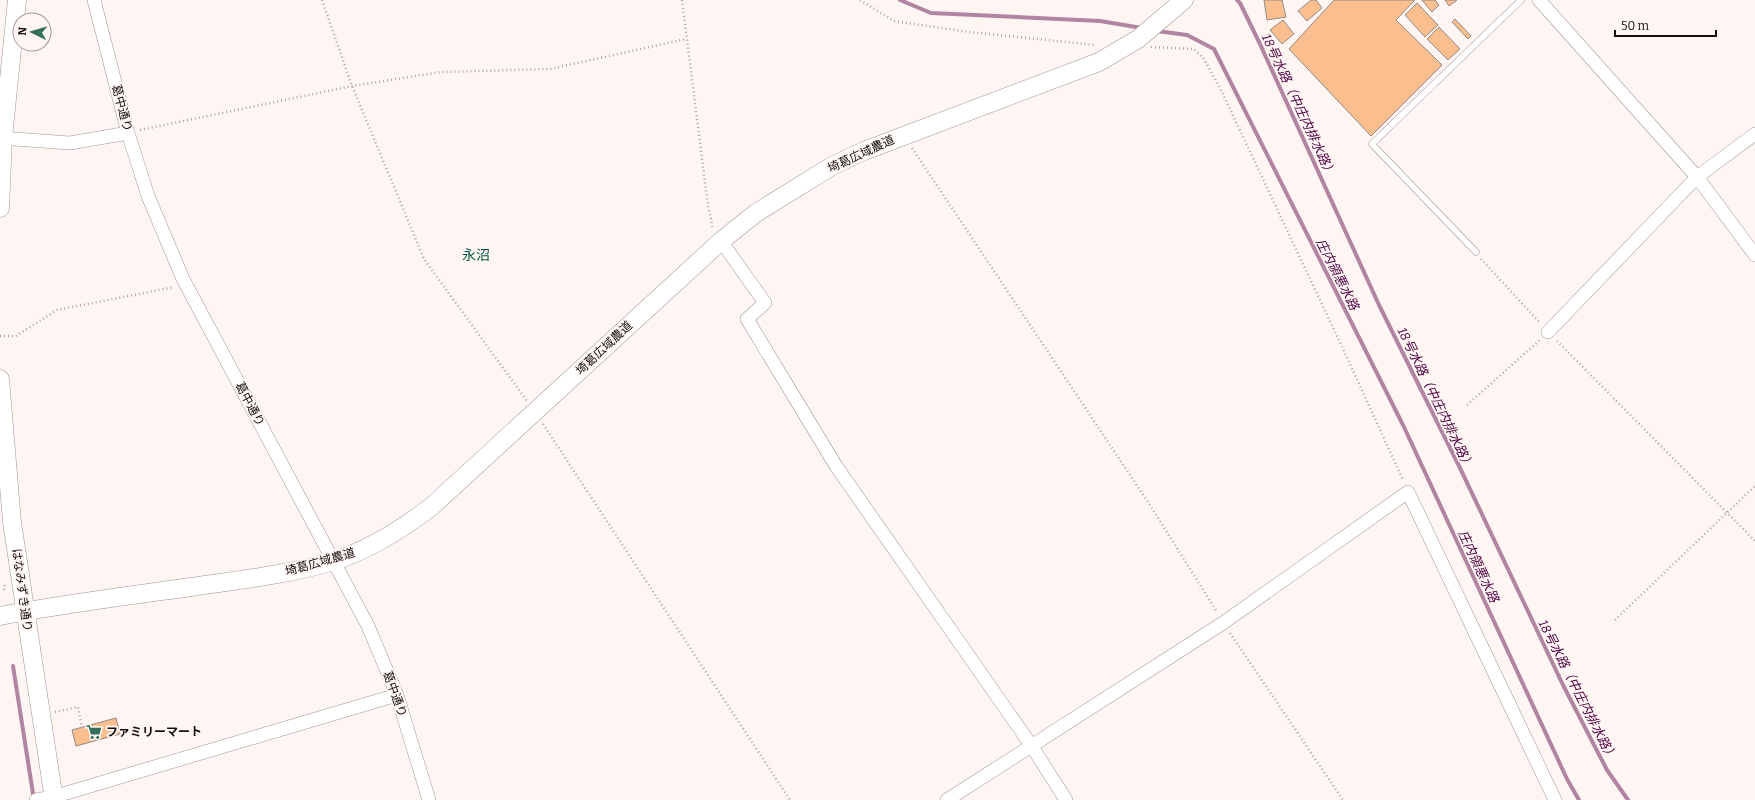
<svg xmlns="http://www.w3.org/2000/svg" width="1755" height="800" viewBox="0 0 1755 800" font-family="Bitter,'Noto Sans JP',serif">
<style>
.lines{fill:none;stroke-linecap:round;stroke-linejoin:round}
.stream{stroke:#b184a2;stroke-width:4}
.building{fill:#fabe8f;stroke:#918a84}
.lane-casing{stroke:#9f9593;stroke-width:7}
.street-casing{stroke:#9f9593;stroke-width:14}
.secondary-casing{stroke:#9f9593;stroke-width:19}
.path{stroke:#aca5a3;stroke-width:2.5;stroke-dasharray:1 3;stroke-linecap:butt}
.lane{stroke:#fff;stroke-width:6}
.street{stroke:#fff;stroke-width:13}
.secondary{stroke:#fff;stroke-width:18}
.labels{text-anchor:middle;stroke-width:3.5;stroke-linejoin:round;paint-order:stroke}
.street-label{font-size:12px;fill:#120e0e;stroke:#fff6f4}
.poi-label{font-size:12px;font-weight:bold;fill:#120e0e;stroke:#fff6f4;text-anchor:start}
.water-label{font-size:13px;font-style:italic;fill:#4b013f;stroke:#fff6f4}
.quarter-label{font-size:14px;fill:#00543f;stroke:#fff6f4}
</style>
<rect width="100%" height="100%" fill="#fff6f4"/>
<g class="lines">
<!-- stream -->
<path class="stream" d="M900,0L931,13L1100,21L1142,28
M1237,0L1240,3L1260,44L1379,305L1460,468L1563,685L1607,770L1628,800
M1157,31L1187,35L1214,49L1404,427L1567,779L1579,800
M13,666L34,800"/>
</g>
<!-- building -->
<path class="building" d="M1264,0H1282L1286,17L1267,20Z
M1311,0H1316L1322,8L1307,21L1298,11Z
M1334,0H1415L1396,20L1442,65L1371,136L1289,49Z
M1422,0H1435L1439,5L1432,12Z
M1445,0H1457L1449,6Z
M1417,3L1438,25L1425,37L1405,15Z
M1455,19L1471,36L1468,39L1452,22Z
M1283,20L1294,34L1282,44L1270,30Z
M1439,27L1460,49L1448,60L1427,39Z
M116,718L120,734L76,746L72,730Z"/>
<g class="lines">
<defs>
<path id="lane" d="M1476,252L1372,144L1521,0"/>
<path id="street" d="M94,0L128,133L148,196L183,279L368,626L397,695L429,800
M1539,0L1697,177L1755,255
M0,138L70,143L128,133
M721,241L765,303L747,319L836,466L1031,745L1066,800
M1548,332L1697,177L1755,134
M36,800L53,797L397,695
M947,800L1223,623L1408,492L1555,800"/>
<path id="secondary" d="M0,208L3,138L17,0
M0,379L12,522L54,800
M0,616C63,604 127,596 191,587C239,580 287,575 334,561C369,550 402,529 431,507L721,241L756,213L832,166L864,151L1099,62L1138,39L1184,0"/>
</defs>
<!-- lane casing -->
<use href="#lane" class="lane-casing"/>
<!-- street casing -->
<use href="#street" class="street-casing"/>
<!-- secondary casing -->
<use href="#secondary" class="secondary-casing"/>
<!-- path -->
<path class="path" d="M322,0L352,86L424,259L527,401
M682,0L708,206L713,229
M860,0L894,21L969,32L1096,45
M1151,47L1194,49L1204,59L1221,90L1344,351L1403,480
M140,130L352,86L441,72L550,69L686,39
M912,148L1148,502L1217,612
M1481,259L1540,323
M0,336H16L57,310L174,287
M1557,341L1755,541
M1467,405L1540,340
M543,424L790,800
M4,590L5,584
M1615,620L1755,486
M1230,633L1343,800
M55,712L78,707L82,728"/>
<!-- lane -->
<use href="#lane" class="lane"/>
<!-- street -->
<use href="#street" class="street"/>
<!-- secondary -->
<use href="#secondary" class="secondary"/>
</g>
<!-- icons -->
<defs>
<symbol id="supermarket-bare" viewBox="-9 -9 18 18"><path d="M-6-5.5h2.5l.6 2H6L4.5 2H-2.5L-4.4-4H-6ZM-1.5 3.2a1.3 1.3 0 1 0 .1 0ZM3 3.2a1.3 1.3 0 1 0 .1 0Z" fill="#33705c" stroke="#fff6f4" stroke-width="2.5" paint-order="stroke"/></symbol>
</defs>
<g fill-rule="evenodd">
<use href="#supermarket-bare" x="83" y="721" width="22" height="22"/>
</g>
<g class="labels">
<!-- street labels -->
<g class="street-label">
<text transform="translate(122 108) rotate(75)" y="4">葛中通り</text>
<text transform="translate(861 154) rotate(-25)" y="4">埼葛広域農道</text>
<text transform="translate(604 348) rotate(-43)" y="4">埼葛広域農道</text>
<text transform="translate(250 404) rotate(62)" y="4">葛中通り</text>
<text transform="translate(320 562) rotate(-16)" y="4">埼葛広域農道</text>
<text transform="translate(22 590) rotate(82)" y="4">はなみずき通り</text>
<text transform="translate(395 694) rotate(70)" y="4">葛中通り</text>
</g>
<!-- poi labels -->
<g class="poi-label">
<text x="106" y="736">ファミリーマート</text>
</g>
<!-- water labels -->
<g class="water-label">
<text transform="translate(1299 105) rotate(65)" y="5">18号水路（中庄内排水路）</text>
<text transform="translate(1338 274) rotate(63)" y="5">庄内領悪水路</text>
<text transform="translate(1436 398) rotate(64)" y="5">18号水路（中庄内排水路）</text>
<text transform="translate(1479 566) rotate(65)" y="5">庄内領悪水路</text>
<text transform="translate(1578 690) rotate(63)" y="5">18号水路（中庄内排水路）</text>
</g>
<!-- quarter labels -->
<g class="quarter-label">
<text x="476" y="260">永沼</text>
</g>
</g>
<!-- north arrow -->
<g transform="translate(32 32) rotate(275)"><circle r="19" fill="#fff6f4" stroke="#a09998"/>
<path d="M0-3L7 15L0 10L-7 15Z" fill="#33705c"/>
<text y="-6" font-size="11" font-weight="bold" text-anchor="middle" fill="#120e0e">N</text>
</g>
<!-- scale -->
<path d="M1615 30v6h101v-6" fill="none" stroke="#120e0e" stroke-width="2"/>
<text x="1621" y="30" font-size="12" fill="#120e0e" stroke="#fff6f4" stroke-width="3" paint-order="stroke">50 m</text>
</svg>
